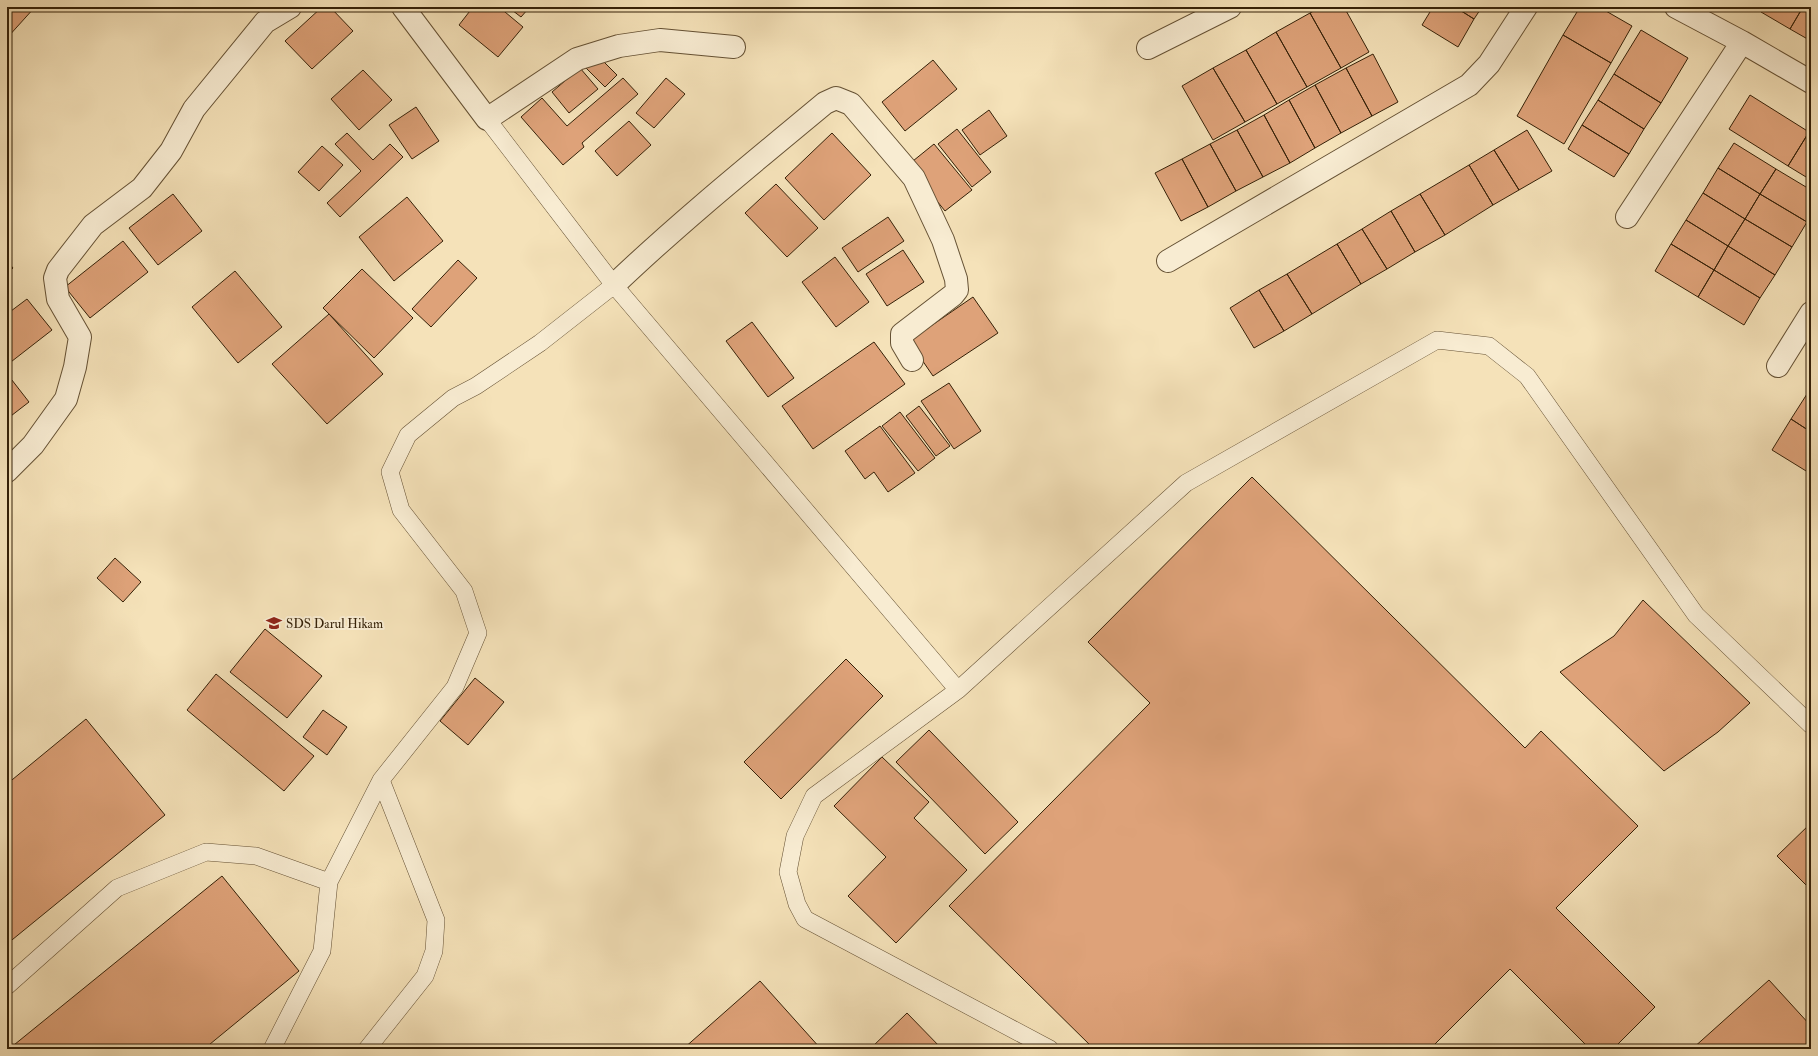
<svg xmlns="http://www.w3.org/2000/svg" width="1818" height="1056" viewBox="0 0 1818 1056" font-family="'IM FELL Double Pica',serif">
<style>
.building{fill:#dea279;stroke:#352108}
.lines{fill:none;stroke-linecap:round;stroke-linejoin:round}
.service-casing{stroke:#655134;stroke-width:18}
.minor-casing{stroke:#655134;stroke-width:24}
.service{stroke:#f8ecd2;stroke-width:17}
.minor{stroke:#f8ecd2;stroke-width:22}
.labels{text-anchor:middle;stroke-width:4;stroke-linejoin:round;paint-order:stroke}
.poi-label{font-size:13px;fill:#352108;stroke:#f8ecd2;text-anchor:start}
</style>
<rect width="100%" height="100%" fill="#f5e2b9"/>
<filter id="stains"><feTurbulence type="fractalNoise" baseFrequency=".005" numOctaves="4"/><feColorMatrix values="0 0 0 0 .2 0 0 0 0 .09 0 0 0 0 .02 0 0 0 .5 -.17"/></filter>
<radialGradient id="worn" r=".72"><stop offset=".6" stop-color="#630" stop-opacity="0"/><stop offset="1" stop-color="#630" stop-opacity=".3"/></radialGradient>
<!-- building -->
<path class="building" d="M7,7H35L7,38Z
M322,7H330L353,31L312,69L285,41Z
M473,7H499L523,27L498,57L459,25Z
M508,7H527L528,9L521,17Z
M1321,7H1344L1369,52L1341,68L1310,13Z
M1433,7H1455L1474,19L1458,47L1422,25Z
M1455,7H1482L1474,19Z
M1580,7H1599L1632,26L1611,63L1563,35Z
M1764,7H1803L1790,29L1761,12Z
M1803,7H1811V41L1790,29Z
M1310,13L1341,68L1307,87L1276,32Z
M1641,30L1688,58L1661,103L1614,74Z
M1276,32L1307,87L1277,104L1246,50Z
M1563,35L1611,63L1564,144L1517,116Z
M1246,50L1277,104L1245,122L1213,68Z
M1373,54L1398,102L1372,116L1346,68Z
M597,55L617,75L605,87L585,67Z
M933,60L957,89L905,131L882,102Z
M580,68L598,89L569,113L552,92Z
M1213,68L1245,122L1213,140L1182,86Z
M1346,68L1372,116L1341,133L1315,85Z
M363,70L392,100L359,130L331,99Z
M1614,74L1661,103L1644,129L1598,100Z
M623,78L638,94L582,143L584,147L563,165L521,117L542,98L567,126Z
M666,78L685,94L654,128L636,113Z
M1315,85L1341,133L1315,148L1289,100Z
M1750,95L1809,132L1788,166L1729,129Z
M1289,100L1315,148L1290,163L1264,115Z
M1598,100L1644,129L1629,154L1582,125Z
M416,107L439,141L412,159L389,125Z
M989,110L1007,136L980,155L962,130Z
M1264,115L1290,163L1263,177L1237,130Z
M629,121L651,145L617,176L595,151Z
M1582,125L1629,154L1614,177L1568,149Z
M957,129L991,172L972,187L938,144Z
M1237,130L1263,177L1236,191L1210,144Z
M1527,130L1552,171L1519,190L1494,150Z
M1809,132L1811,134V180L1788,166Z
M347,133L373,160L390,144L403,157L340,217L327,203L361,171L335,144Z
M832,133L871,175L824,220L785,178Z
M1734,143L1776,169L1760,194L1718,168Z
M934,144L972,190L945,211L908,165Z
M1210,144L1236,191L1208,207L1182,159Z
M322,146L343,165L319,191L298,172Z
M1494,150L1519,190L1493,205L1469,165Z
M1182,159L1208,207L1181,221L1155,173Z
M1469,165L1493,205L1445,235L1420,194Z
M1718,168L1760,194L1745,219L1703,193Z
M1776,169L1811,190V216L1807,222L1760,194Z
M776,184L818,228L787,257L745,213Z
M1703,193L1745,219L1728,246L1686,220Z
M173,194L202,231L158,265L129,228Z
M1420,194L1445,235L1415,252L1391,211Z
M1760,194L1807,222L1792,247L1745,219Z
M407,197L443,241L394,281L359,237Z
M1391,211L1415,252L1387,269L1362,229Z
M888,217L904,241L858,272L842,248Z
M1745,219L1792,247L1775,275L1728,246Z
M1686,220L1728,246L1714,270L1671,244Z
M1362,229L1387,269L1361,284L1337,244Z
M123,241L148,272L90,318L65,287Z
M1337,244L1361,284L1312,314L1287,274Z
M1671,244L1714,270L1698,297L1655,271Z
M1728,246L1775,275L1760,298L1714,270Z
M903,250L924,282L887,306L866,274Z
M835,257L869,302L836,327L802,282Z
M458,260L477,278L431,327L412,309Z
M7,261L13,268L7,274Z
M362,269L413,318L374,358L323,308Z
M1714,270L1760,298L1744,325L1698,297Z
M235,271L282,327L238,363L192,307Z
M1287,274L1312,314L1284,331L1259,290Z
M1259,290L1284,331L1254,348L1230,308Z
M973,297L998,333L933,376L909,341Z
M27,299L52,330L7,365V314Z
M329,314L383,374L327,424L272,364Z
M752,322L794,378L768,397L726,341Z
M874,342L905,384L813,449L782,406Z
M8,375L29,402L7,419V376Z
M949,383L981,431L954,449L921,401Z
M1807,394L1811,396V432L1791,419Z
M919,406L950,446L936,456L906,416Z
M900,412L935,458L918,471L882,426Z
M1791,419L1811,432V474L1772,450Z
M880,426L915,473L888,492L874,472L865,479L845,451Z
M1252,477L1525,748L1541,731L1638,826L1556,908L1655,1007L1613,1049H1590L1510,969L1430,1049H1094L949,906L1150,703L1088,642Z
M115,558L141,582L123,602L97,578Z
M1643,600L1750,703L1718,732L1664,771L1560,672L1614,636Z
M265,629L322,676L287,718L230,672Z
M846,659L883,696L781,799L744,762Z
M216,674L314,756L284,791L187,710Z
M475,678L504,702L468,745L440,721Z
M323,710L347,727L327,755L303,737Z
M86,719L165,815L7,944V784Z
M929,730L1018,822L985,854L896,762Z
M882,757L929,802L914,818L967,870L896,943L848,896L886,857L834,806Z
M1811,823V890L1777,856Z
M222,876L299,971L204,1049H9Z
M1769,980L1811,1026V1049H1692Z
M760,981L821,1049H683Z
M907,1013L942,1049H870Z"/>
<g class="lines">
<defs>
<path id="service" d="M487,119L614,285L958,690
M7,986L117,888L206,852L256,856L329,882
M272,1049L322,951L329,882L381,780L455,687L478,633L464,591L401,510L390,472L408,435L453,398L476,386L540,343L614,285
M367,1049L425,976L434,951L436,920L381,780
M1050,1049L805,919L797,904L788,872L795,836L814,796L958,690L1186,483L1437,340L1489,346L1527,376L1696,615L1811,725"/>
<path id="minor" d="M403,7L487,119L577,59L619,46L660,40L734,47
M1676,7L1742,42L1811,82
M1148,48L1230,7
M1627,217L1742,42
M1168,261L1469,85L1489,64L1526,7
M614,285C681,221 754,162 825,103L836,98L851,104L914,178L943,240L956,279L957,290L953,295L902,334V343L912,360
M1778,366L1811,313
M7,471L33,445L66,399L75,367L80,337L58,299L55,278L58,270L93,225L142,188L171,151L194,109L265,22L290,7"/>
</defs>
<!-- service casing -->
<use href="#service" class="service-casing"/>
<!-- minor casing -->
<use href="#minor" class="minor-casing"/>
<!-- service -->
<use href="#service" class="service"/>
<!-- minor -->
<use href="#minor" class="minor"/>
</g>
<!-- icons -->
<defs>
<symbol id="school-bare" viewBox="-9 -9 18 18"><path d="M0-5L7-2L0 1L-7-2ZM-4 1L0 2.5L4 1V4Q0 6-4 4Z" fill="#8f2418" stroke="#f8ecd2" stroke-width="2.5" paint-order="stroke"/></symbol>
</defs>
<g fill-rule="evenodd">
<use href="#school-bare" x="263" y="612" width="22" height="22"/>
</g>
<g class="labels">
<!-- poi labels -->
<g class="poi-label">
<text x="286" y="628">SDS Darul Hikam</text>
</g>
</g>
<!-- margin -->
<rect width="1818" height="1056" fill="none" stroke="#f5e2b9" stroke-width="24"/>
<rect x="8" y="8" width="1802" height="1040" fill="none" stroke="#352108" stroke-width="2"/>
<rect x="12" y="12" width="1794" height="1032" fill="none" stroke="#352108"/>
<rect width="100%" height="100%" filter="url(#stains)"/>
<rect width="100%" height="100%" fill="url(#worn)"/>
</svg>
